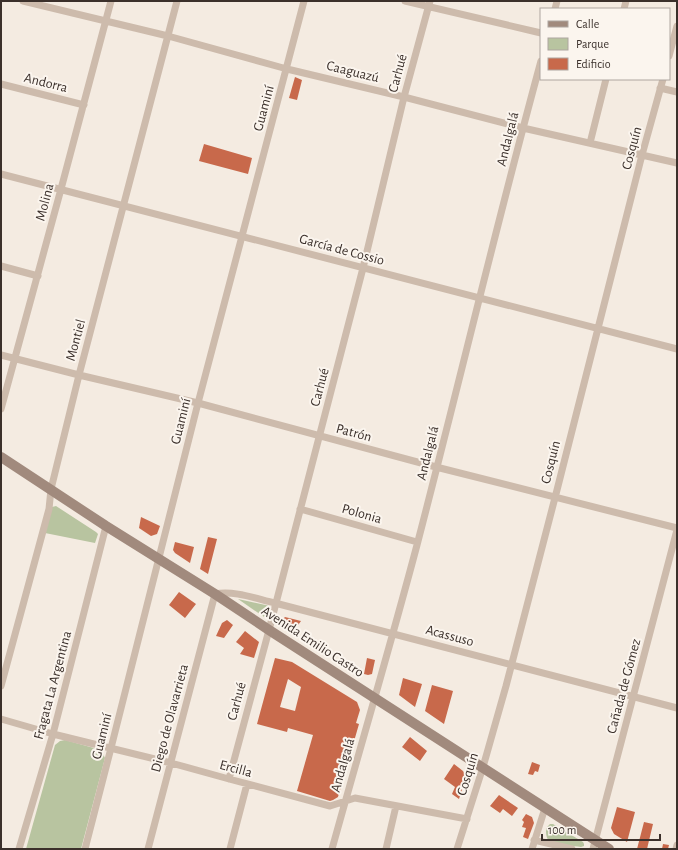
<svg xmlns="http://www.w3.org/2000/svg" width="678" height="850" viewBox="0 0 678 850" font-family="'Alegreya Sans',sans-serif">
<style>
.green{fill:#b8c4a0}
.building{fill:#c8694b;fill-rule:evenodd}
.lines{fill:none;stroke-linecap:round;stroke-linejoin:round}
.street{stroke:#cdbbac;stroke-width:7}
.secondary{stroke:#a18a7d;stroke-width:10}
.labels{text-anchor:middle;stroke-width:4;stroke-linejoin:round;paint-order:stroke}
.street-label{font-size:14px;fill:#3b302b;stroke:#fbf5ee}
</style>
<rect width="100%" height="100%" fill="#f4ebe1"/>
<!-- green -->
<path class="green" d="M56,506L96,532L98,534L95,543L45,533L52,507Z
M238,599L270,606L267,619Z
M65,740L101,750L105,758L81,849H26L55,745L60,741Z
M550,824H553L583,842L584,844V846L581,847C574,846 557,845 552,843C548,841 546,837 546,832C546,828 547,827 550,824Z"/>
<!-- building -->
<path class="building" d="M295,77L302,80L297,100L289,98Z
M204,144L252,158L248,174L199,161Z
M141,517L160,526L157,534L151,536L139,528Z
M208,537L217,539L208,574L200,569Z
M175,542L194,547L190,563L175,553L173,550Z
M179,592L196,604L185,618L169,605Z
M285,617L301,621L296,628L285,621L283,619Z
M227,620L233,625L224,638L216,636L222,623Z
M245,631L259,642L254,658L240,654L244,648L236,642Z
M275,658L292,662L357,702L360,710L356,723L359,724L338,797L333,800L330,801L297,791L313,735L288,728L287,732L257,724ZM288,679L301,687L295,711L280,707Z
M367,658L375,660L372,674L368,675L364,674Z
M403,678L422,684L415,707L399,695Z
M432,685L453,691L444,724L425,711Z
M410,737L427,751L420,761L402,747Z
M532,762L540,765L538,772L535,771L533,775L528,774Z
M454,764L463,771L466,777L459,799L452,794L455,787L444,779Z
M499,795L518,808L512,816L503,809L500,813L490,806Z
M617,807L635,812L627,842L614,834L611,828Z
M526,814L532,817L534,823L528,839L523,837L526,828L522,827L524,822L522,820Z
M644,822L653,824L647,849H637Z
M663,844L669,845L668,849H662Z"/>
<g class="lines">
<!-- street -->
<path class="street" d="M23,1L168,36L287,69L404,97L523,128L677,163
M405,1L541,33
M555,9L557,1
M624,9L626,1
M669,56L677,26
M1,84L84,105
M660,88L677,92
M590,143L606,79
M1,174L677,349
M1,266L38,276
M1,355L79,375L198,403L436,467L677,528
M1,409L61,189L111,1
M300,509L417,542
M1,686L49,509L51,489L79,375L177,1
M1,719L53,734L171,763L229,779L330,806L355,798L467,819
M229,779L269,630L363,268L404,97L430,1
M534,840L572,849
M19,849L53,734L106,526
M85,849L111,748L198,403L304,1
M148,849L215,594C234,590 257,599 275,603L677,708
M230,849L247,784
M332,849C360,748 390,647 417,545C459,384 497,222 541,61
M386,849L396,806
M457,849L483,767L506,686L557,490L642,155L663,79
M532,849L545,808
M593,849L677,530
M676,849L677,845"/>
<!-- secondary -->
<path class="secondary" d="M1,457L106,526L215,594L269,630L609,849"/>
</g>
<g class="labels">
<!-- street labels -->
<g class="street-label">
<text transform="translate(353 71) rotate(14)" y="5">Caaguazú</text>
<text transform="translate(397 73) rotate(-75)" y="5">Carhué</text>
<text transform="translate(46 82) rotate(14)" y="5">Andorra</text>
<text transform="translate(263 108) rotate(-75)" y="5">Guaminí</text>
<text transform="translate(507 139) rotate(-76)" y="5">Andalgalá</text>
<text transform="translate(631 148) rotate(-75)" y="5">Cosquín</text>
<text transform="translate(44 202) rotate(-75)" y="5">Molina</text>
<text transform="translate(342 249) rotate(15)" y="5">García de Cossio</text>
<text transform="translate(75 340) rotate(-75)" y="5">Montiel</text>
<text transform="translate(319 387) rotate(-75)" y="5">Carhué</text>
<text transform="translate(180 421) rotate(-76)" y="5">Guaminí</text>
<text transform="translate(354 432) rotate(15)" y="5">Patrón</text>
<text transform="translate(427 453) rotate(-76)" y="5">Andalgalá</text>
<text transform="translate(550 462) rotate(-76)" y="5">Cosquín</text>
<text transform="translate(362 513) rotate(16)" y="5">Polonia</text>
<text transform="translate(450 635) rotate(15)" y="5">Acassuso</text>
<text transform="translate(313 641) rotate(33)" y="5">Avenida Emilio Castro</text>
<text transform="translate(52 685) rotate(-75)" y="5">Fragata La Argentina</text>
<text transform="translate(623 686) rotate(-75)" y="5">Cañada de Gómez</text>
<text transform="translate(236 701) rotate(-75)" y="5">Carhué</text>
<text transform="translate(169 718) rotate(-75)" y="5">Diego de Olavarrieta</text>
<text transform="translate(101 736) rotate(-76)" y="5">Guaminí</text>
<text transform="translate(342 765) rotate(-74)" y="5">Andalgalá</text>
<text transform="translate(236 768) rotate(15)" y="5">Ercilla</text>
<text transform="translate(467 774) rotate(-73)" y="5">Cosquín</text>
</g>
</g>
<!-- border -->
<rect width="678" height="850" fill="none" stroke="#3b302b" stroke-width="4"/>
<!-- legend -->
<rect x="540" y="8" width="130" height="72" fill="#fbf5ee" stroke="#aea6a0"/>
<rect x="548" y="21" width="20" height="6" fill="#a18a7d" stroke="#aea6a0"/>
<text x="576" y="28" font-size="12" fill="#3b302b">Calle</text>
<rect x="548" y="38" width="20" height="12" fill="#b8c4a0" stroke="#aea6a0"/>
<text x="576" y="48" font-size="12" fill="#3b302b">Parque</text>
<rect x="548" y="58" width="20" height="12" fill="#c8694b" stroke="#aea6a0"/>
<text x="576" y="68" font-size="12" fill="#3b302b">Edificio</text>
<!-- scale -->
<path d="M542 834v6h118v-6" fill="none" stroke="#3b302b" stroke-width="2"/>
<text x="548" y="834" font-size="12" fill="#3b302b" stroke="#fbf5ee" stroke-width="3" paint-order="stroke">100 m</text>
</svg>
